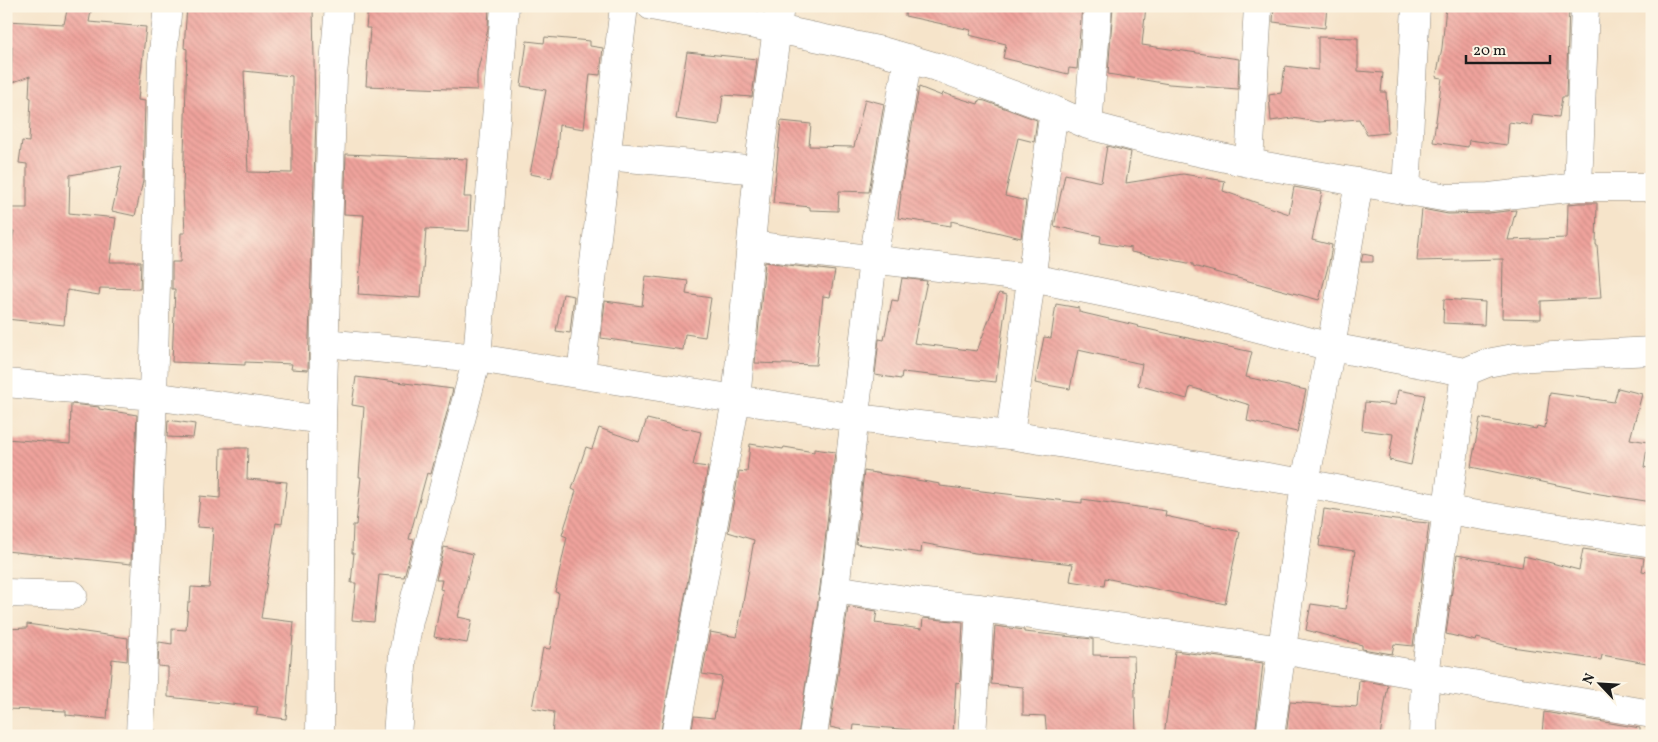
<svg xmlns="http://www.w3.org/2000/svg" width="1658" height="742" viewBox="0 0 1658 742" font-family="Vollkorn,serif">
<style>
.building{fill:url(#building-back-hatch);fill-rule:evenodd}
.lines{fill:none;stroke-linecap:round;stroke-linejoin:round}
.street-casing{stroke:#898073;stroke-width:29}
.street{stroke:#fff;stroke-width:28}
</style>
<defs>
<pattern id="building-back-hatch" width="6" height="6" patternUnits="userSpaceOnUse" patternTransform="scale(1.25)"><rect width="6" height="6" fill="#efa39c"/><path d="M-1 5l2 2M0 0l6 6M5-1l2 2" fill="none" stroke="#cc8c86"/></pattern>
</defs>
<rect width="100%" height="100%" fill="#fcf5e5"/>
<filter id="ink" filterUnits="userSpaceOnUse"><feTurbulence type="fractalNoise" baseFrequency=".02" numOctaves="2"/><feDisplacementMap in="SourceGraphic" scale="10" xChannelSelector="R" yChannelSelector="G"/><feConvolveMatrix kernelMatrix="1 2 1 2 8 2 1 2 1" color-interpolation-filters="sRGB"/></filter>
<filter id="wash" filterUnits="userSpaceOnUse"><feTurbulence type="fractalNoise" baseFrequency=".0096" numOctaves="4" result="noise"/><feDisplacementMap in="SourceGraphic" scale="20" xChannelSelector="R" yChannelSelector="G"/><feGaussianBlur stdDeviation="1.12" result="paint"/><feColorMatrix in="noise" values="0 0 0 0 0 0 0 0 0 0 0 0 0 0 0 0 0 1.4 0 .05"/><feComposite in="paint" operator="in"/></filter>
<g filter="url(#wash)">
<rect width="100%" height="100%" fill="#f6e4ca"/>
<g id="blocks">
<!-- building -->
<path class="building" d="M68,6H92L89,22L146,27L138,100L145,101L143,181L135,216L112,211L122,166L70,175L69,213L116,218L110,262H141L140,289L100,288L99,295L67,290L64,325L6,319L12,251H10L14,231H6V208H27V164L19,163L22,141L29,142L31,98L29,97L30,76L11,83L12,46H6V21L64,24Z
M187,6H313L315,117H316L308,370L291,369L292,364L245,362V365L172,362L175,289H172V262H180L181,233H185L183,189L187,49L184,48ZM244,71L292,76V173L248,172Z
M368,6H489L488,29L477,73V90L366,86L370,28H366Z
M906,6H1082L1077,69L1069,68L1068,74L1003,58L1006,44L969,35L971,30L905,16Z
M1113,6H1146L1142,45L1239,59L1238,89L1169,84L1108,74Z
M1274,6H1327L1325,28L1273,22Z
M1446,6H1569L1566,97H1562L1559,117L1533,114L1531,125L1509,122L1507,145L1469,140L1468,147L1433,142L1442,78L1436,77L1442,48Z
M545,37L590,41V46L603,48L600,75L590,74L584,129L559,125L557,153L551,178L530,174L546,90L521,86L527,41L544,43Z
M1318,37L1358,38V71L1383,73L1381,92H1386L1388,133L1367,135L1359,119L1319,122L1292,118L1271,121L1269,95L1281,93L1285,66L1318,70Z
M687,52L757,59L752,97L723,95L719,125L676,119Z
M919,87L942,96L943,93L978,104L979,100L985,101L1037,120L1034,142L1018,138L1005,196L1026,201L1021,238L951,221V226L898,218L901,194H900Z
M865,99L884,104L869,192L839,191L838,211L810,210V207L773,203L781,121L811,124L809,146L854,147Z
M1107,146L1131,152L1126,183L1183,174L1225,181L1223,191L1289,214L1294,187L1322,192L1312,240L1332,245L1329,263L1319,300L1193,266V264L1131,252V248L1100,243L1101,236L1054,226L1065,174L1101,182Z
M346,154L467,159L464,197H471L469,231L426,229L421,298L358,294L364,215L344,214Z
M1579,203H1597L1596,245H1597L1601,298L1541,301V319L1502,318L1503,259L1417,261L1422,209L1448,214L1489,213L1516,210L1508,240L1567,238L1568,204Z
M1363,254L1373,256V262H1361Z
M765,262L835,271L830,297L823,296L816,365L755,363Z
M646,276L688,281L686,294L711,298L705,337L685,334L683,350L601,338L605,301L642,306Z
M902,278L927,281L914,343L977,351L999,293L1007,295L996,382L902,372L901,379L875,375L879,339L884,340L892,300L898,301Z
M563,294L574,296L570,333L556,331Z
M1444,299L1485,302L1484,325L1443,323Z
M1056,304L1079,308V312L1139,326L1138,327L1252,352L1246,377L1306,390L1297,432L1247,421L1250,405L1190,387L1187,399L1138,385L1142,364L1078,350L1070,389L1035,383L1044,337L1051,338Z
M356,377L453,389L431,474L427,473L409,539L414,540L404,577L379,575L374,622L352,620L356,583H351L354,553H352L353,525H356L361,477H359L364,407L352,405Z
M1618,388L1642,394L1630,439L1648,442L1644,467L1652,469V502L1600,494L1471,467L1480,418L1536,429L1537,426L1545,428L1550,393L1614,402Z
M1398,390L1425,395L1411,465L1389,460L1393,434L1362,430L1365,402L1395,405Z
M71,404L99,407V409L137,415L131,564L6,551V439L70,444Z
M647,419L701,432L693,465L708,467L660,736H552L554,712L532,708L543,648L550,649L559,593L555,592L567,537L562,535L576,491L572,489L586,447L592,449L599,428L639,442Z
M168,420L195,424L193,438L167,437Z
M750,444L783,449L784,447L814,452V449L835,452L820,587L798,736H691L694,716L714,718L722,677L702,674L710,632L737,637L754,540L728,532L739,471L747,472Z
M221,448H248L247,479L287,482L282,524L276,523L261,618L294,622L286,719L256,715L258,707L168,697V667L158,666L159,642L172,644V629L186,630L188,602H190L191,587L209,588L213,528L197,527L200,496L220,498Z
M864,471L940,484V486L1082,503V499L1166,511L1165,516L1240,532L1225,604L1105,578L1104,586L1070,581L1073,564L975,553L922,543L921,553L856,544Z
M1324,509L1395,520L1429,523L1413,646L1394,644L1392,654L1362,649V645L1306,630L1311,604L1346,609L1355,551L1319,546Z
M444,547L473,554L458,617L472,620L467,643L434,637L443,590L440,589L442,580H436Z
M1583,549L1644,558L1642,571L1652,573V664L1602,655L1601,660L1512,647L1477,638L1476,641L1446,634L1457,555L1522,567L1524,556L1579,570Z
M848,607L877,611L875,623L922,629L923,618L963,622L960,681L958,683L956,682L953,736H911V730L854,725L853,732L830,727Z
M27,624L128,638L127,661L112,659L107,719L66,715V711L6,709V629L27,628Z
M995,626L1024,630V632L1093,639V655L1134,656L1136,736H1103L1068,732L1069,736H1047L1045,716L1023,715V687L991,684Z
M1175,651L1263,663L1255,736H1164Z
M1359,680L1388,685L1380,736H1286L1290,702L1357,707Z
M1544,712L1640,728V736H1567L1542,733Z"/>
</g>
</g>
<g filter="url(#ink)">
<use href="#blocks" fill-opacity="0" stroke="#898073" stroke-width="1"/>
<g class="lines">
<defs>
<path id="street" d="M651,6L777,29L882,51L940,68L1054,110L1088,125L1157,143L1249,163L1448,198L1489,197L1578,187H1652
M1088,125L1098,6
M606,156L758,170
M1249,163L1258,6
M1578,187L1585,6
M1406,191L1416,6
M751,245L1032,278L1188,310L1331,347L1465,372L1487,363L1514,358L1652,351
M325,343L477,358L855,418L1010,435L1305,483L1447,510L1652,543
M581,374L624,6
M6,383L153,396L322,420
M1010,435L1054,110
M835,589L926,603L980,608L1282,650L1425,676L1652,714
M6,593L73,595
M140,736L153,396L162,62L168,6
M320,736L322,420L333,76L339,6
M397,736L403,654L409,621L477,358L505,6
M675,736L736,400L758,170L780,6
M813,736L835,589L873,259L908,58
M972,736L980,608
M1270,736L1305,483L1331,347L1359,182
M1423,736L1425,676L1465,372"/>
</defs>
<!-- street casing -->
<use href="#street" class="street-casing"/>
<!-- street -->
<use href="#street" class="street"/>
</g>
</g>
<!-- margin -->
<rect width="1658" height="742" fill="none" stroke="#fcf5e5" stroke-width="25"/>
<!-- north arrow -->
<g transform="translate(1600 684) rotate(295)" stroke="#fcf5e5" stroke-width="4" paint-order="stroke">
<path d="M0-4L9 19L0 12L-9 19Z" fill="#1c1c1c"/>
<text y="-8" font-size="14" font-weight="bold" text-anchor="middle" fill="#1c1c1c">N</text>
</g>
<!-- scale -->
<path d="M1466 55v8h84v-8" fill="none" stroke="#1c1c1c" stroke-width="2.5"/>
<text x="1473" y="55" font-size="15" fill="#1c1c1c" stroke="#fcf5e5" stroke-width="4" paint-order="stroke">20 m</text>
</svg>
